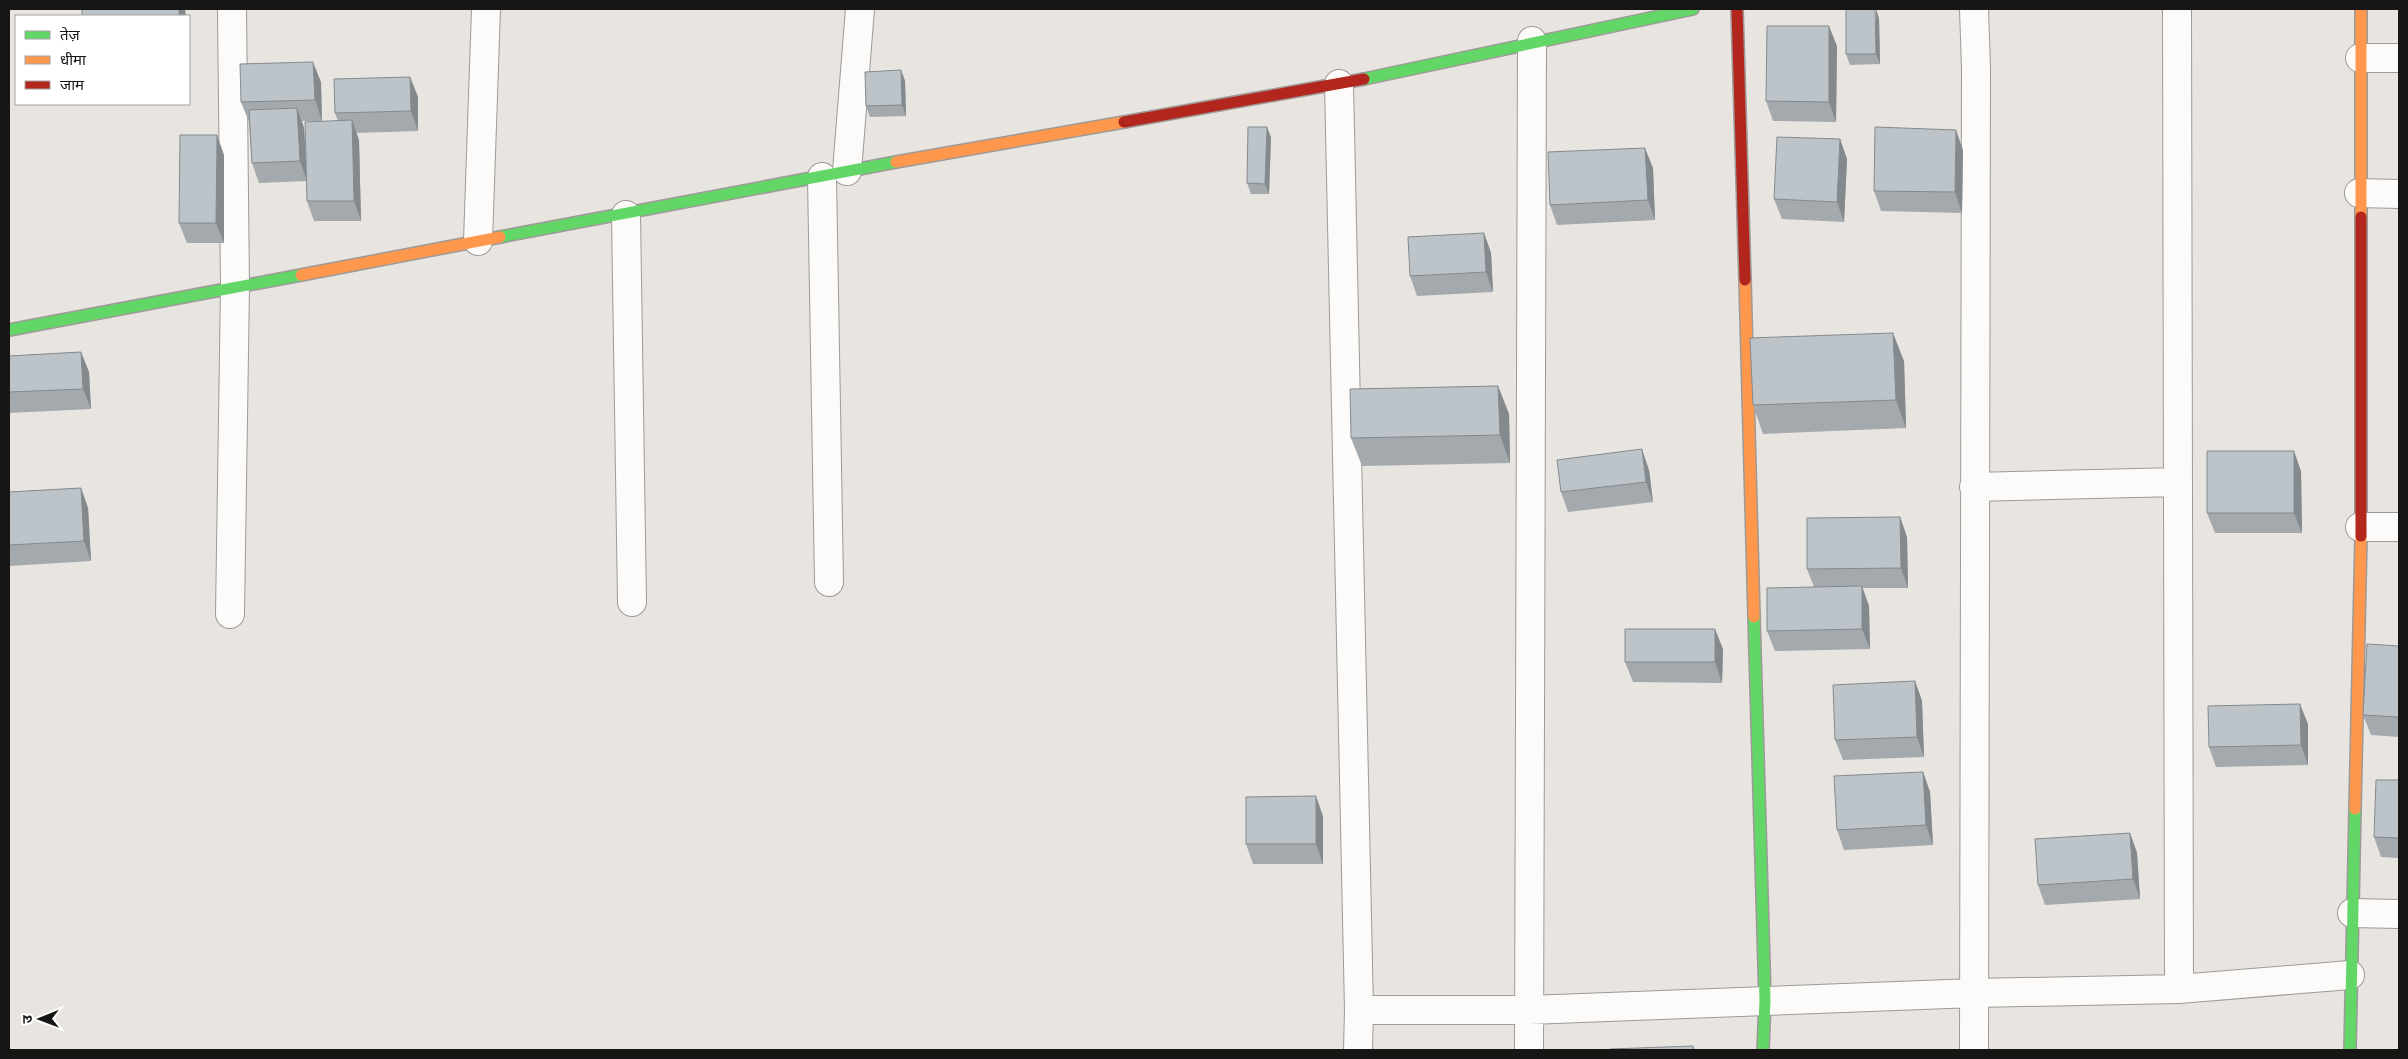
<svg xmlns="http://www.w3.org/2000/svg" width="2408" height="1059" viewBox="0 0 2408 1059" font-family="Commissioner,'Noto Sans Devanagari',sans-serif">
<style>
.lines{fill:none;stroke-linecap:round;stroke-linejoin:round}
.street-casing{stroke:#9d9a97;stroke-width:30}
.fast-casing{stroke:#9d9a97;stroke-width:14}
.slow-casing{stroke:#9d9a97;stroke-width:14}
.jam-casing{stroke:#9d9a97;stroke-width:14}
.street{stroke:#fcfbfa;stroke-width:28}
.fast{stroke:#63d668;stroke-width:11}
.slow{stroke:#ff974d;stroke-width:11}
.jam{stroke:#b3261e;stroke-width:11}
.wall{fill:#a3a9ad}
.shaded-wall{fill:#84898d}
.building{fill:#bdc4c9;stroke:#84898d}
</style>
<rect width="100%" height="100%" fill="#e8e4e0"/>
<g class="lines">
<defs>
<path id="street" d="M1974,9L1976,68L1974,1050
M2177,9L2179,989
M2360,58H2399
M1339,84L1359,1010L1358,1050
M847,171L860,9
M822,177L829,582
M2359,193L2399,194
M626,215L632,602
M478,241L486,9
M1974,487L2178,482
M2360,527H2399
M230,614L235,287L232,9
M2352,913L2399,914
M1359,1010H1529L1975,993L2179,989L2350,975
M1529,1050L1532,41"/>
<path id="fast" d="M1364,79L1693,9
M500,237L896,162
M9,330L301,275
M1754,617L1765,1000L1763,1050
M2350,1050L2355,809"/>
<path id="slow" d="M2361,9V217
M896,162L1124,122
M301,275L500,237
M1745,280L1754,617
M2355,809L2361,536"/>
<path id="jam" d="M1737,9L1745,280
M1124,122L1364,79
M2361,217V536"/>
</defs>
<!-- street casing -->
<use href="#street" class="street-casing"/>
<!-- fast casing -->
<use href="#fast" class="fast-casing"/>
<!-- slow casing -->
<use href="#slow" class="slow-casing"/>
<!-- jam casing -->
<use href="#jam" class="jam-casing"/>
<!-- street -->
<use href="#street" class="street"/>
<!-- fast -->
<use href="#fast" class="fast"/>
<!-- slow -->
<use href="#slow" class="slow"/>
<!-- jam -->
<use href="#jam" class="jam"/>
</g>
<!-- wall -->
<path class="wall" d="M1879,18L1880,64L1850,65L1846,54Z
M1837,46L1836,122L1773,121L1766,101Z
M901,70L905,81L906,116L870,117L866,106Z
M410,77L418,97V131L356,133L359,140L361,221H314L307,201V181L259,183L252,163L249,122L241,102L321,82L322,121H302L304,128L306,163L338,121L335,113Z
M1271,137L1269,194H1251L1247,183Z
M1840,139L1847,159L1844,222L1782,219L1774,199Z
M1963,150L1962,213L1881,211L1874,191Z
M224,155V243H187L179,223Z
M1653,168L1655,220L1557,225L1550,205Z
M1484,233L1491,253L1493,292L1417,296L1410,276Z
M81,352L89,372L91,409L9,413V356Z
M1904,361L1906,428L1763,434L1753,405Z
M1498,386L1509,414L1510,463L1362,466L1351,438Z
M1649,470L1653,502L1568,512L1561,492Z
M2301,471L2302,533H2215L2207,513Z
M81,488L88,508L91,561L9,566V492Z
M1900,517L1907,537L1908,588H1862L1869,606L1870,649L1775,651L1767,631L1814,587L1807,569Z
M2399,646V737L2371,735L2363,715Z
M1723,649L1722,683L1633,682L1625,662Z
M1915,681L1922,701L1924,757L1843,760L1835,740Z
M2308,724V765L2216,767L2209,747Z
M1923,772L1930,792L1933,845L1844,850L1837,830Z
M2399,780V858L2381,857L2374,837Z
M1323,816V864H1253L1246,844Z
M2130,833L2137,853L2140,899L2045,905L2038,885Z"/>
<!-- shaded-wall -->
<path class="shaded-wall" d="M179,9H185L186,16H179Z
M1876,9L1879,18L1880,64L1876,54Z
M1829,26L1837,46L1836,122L1829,102Z
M313,62L321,82L322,121L315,100Z
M901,70L905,81L906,116L902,105Z
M410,77L418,97V131L411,111Z
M297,108L304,128L307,181L300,161Z
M352,120L359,140L361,221L354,201Z
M1267,127L1271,137L1269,194L1265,184Z
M1956,130L1963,150L1962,213L1955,192Z
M217,135L224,155V243L216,223Z
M1840,139L1847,159L1844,222L1837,202Z
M1645,148L1653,168L1655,220L1648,200Z
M1484,233L1491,253L1493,292L1486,272Z
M1893,333L1904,361L1906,428L1896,400Z
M81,352L89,372L91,409L83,389Z
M1498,386L1509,414L1510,463L1500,435Z
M1642,449L1649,470L1653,502L1646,482Z
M2294,451L2301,471L2302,533L2294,513Z
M81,488L88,508L91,561L84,541Z
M1900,517L1907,537L1908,588L1901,568Z
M1862,586L1869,606L1870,649L1862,629Z
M1715,629L1723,649L1722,683L1715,662Z
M1915,681L1922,701L1924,757L1917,737Z
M2300,704L2308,724V765L2301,745Z
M1923,772L1930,792L1933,845L1926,825Z
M1316,796L1323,816V864L1316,844Z
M2130,833L2137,853L2140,899L2133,879Z"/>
<!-- building -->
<path class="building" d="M82,9H179V16H82Z
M1846,9H1875L1876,54H1846Z
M1767,26H1829V102L1766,101Z
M313,62L315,100L241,102L240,64Z
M901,70L902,105L866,106L865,72Z
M410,77L411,111L335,113L334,79Z
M297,108L300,161L252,163L249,110Z
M352,120L354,201H307L305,122Z
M1248,127H1267L1265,184L1247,183Z
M1875,127L1956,130L1955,192L1874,191Z
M180,135H217L216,223H179Z
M1777,137L1840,139L1837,202L1774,199Z
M1645,148L1648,200L1550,205L1548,152Z
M1484,233L1486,272L1410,276L1408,237Z
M1893,333L1896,400L1753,405L1750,338Z
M81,352L83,389L9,392V356Z
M1498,386L1500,435L1351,438L1350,389Z
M1642,449L1646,482L1561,492L1557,460Z
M2207,451H2294V513H2207Z
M81,488L84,541L9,545V492Z
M1900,517L1901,568L1807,569V518Z
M1862,586V629L1767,631V588Z
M1625,629H1715V662H1625Z
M2367,644L2399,646V717L2363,715Z
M1915,681L1917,737L1835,740L1833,685Z
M2300,704L2301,745L2209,747L2208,706Z
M1923,772L1926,825L1837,830L1834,776Z
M2376,780H2399V838L2374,837Z
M1316,796V844H1246V797Z
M2130,833L2133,879L2038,885L2035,839Z
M1693,1046L1694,1050H1610V1049Z"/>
<!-- border -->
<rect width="2408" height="1059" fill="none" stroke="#181614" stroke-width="20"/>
<!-- legend -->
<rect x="15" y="15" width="175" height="90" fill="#ffffff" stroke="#a3a2a1"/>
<rect x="25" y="31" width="25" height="8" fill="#63d668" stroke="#a3a2a1"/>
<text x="60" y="40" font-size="15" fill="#181614">तेज़</text>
<rect x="25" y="56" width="25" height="8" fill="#ff974d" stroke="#a3a2a1"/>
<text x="60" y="65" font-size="15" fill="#181614">धीमा</text>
<rect x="25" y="81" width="25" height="8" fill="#b3261e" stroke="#a3a2a1"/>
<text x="60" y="90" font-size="15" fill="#181614">जाम</text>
<!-- north arrow -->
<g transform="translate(40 1019) rotate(269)" stroke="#ffffff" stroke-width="4" paint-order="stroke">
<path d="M0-4L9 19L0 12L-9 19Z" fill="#181614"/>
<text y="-8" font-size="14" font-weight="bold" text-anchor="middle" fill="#181614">उ</text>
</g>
</svg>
